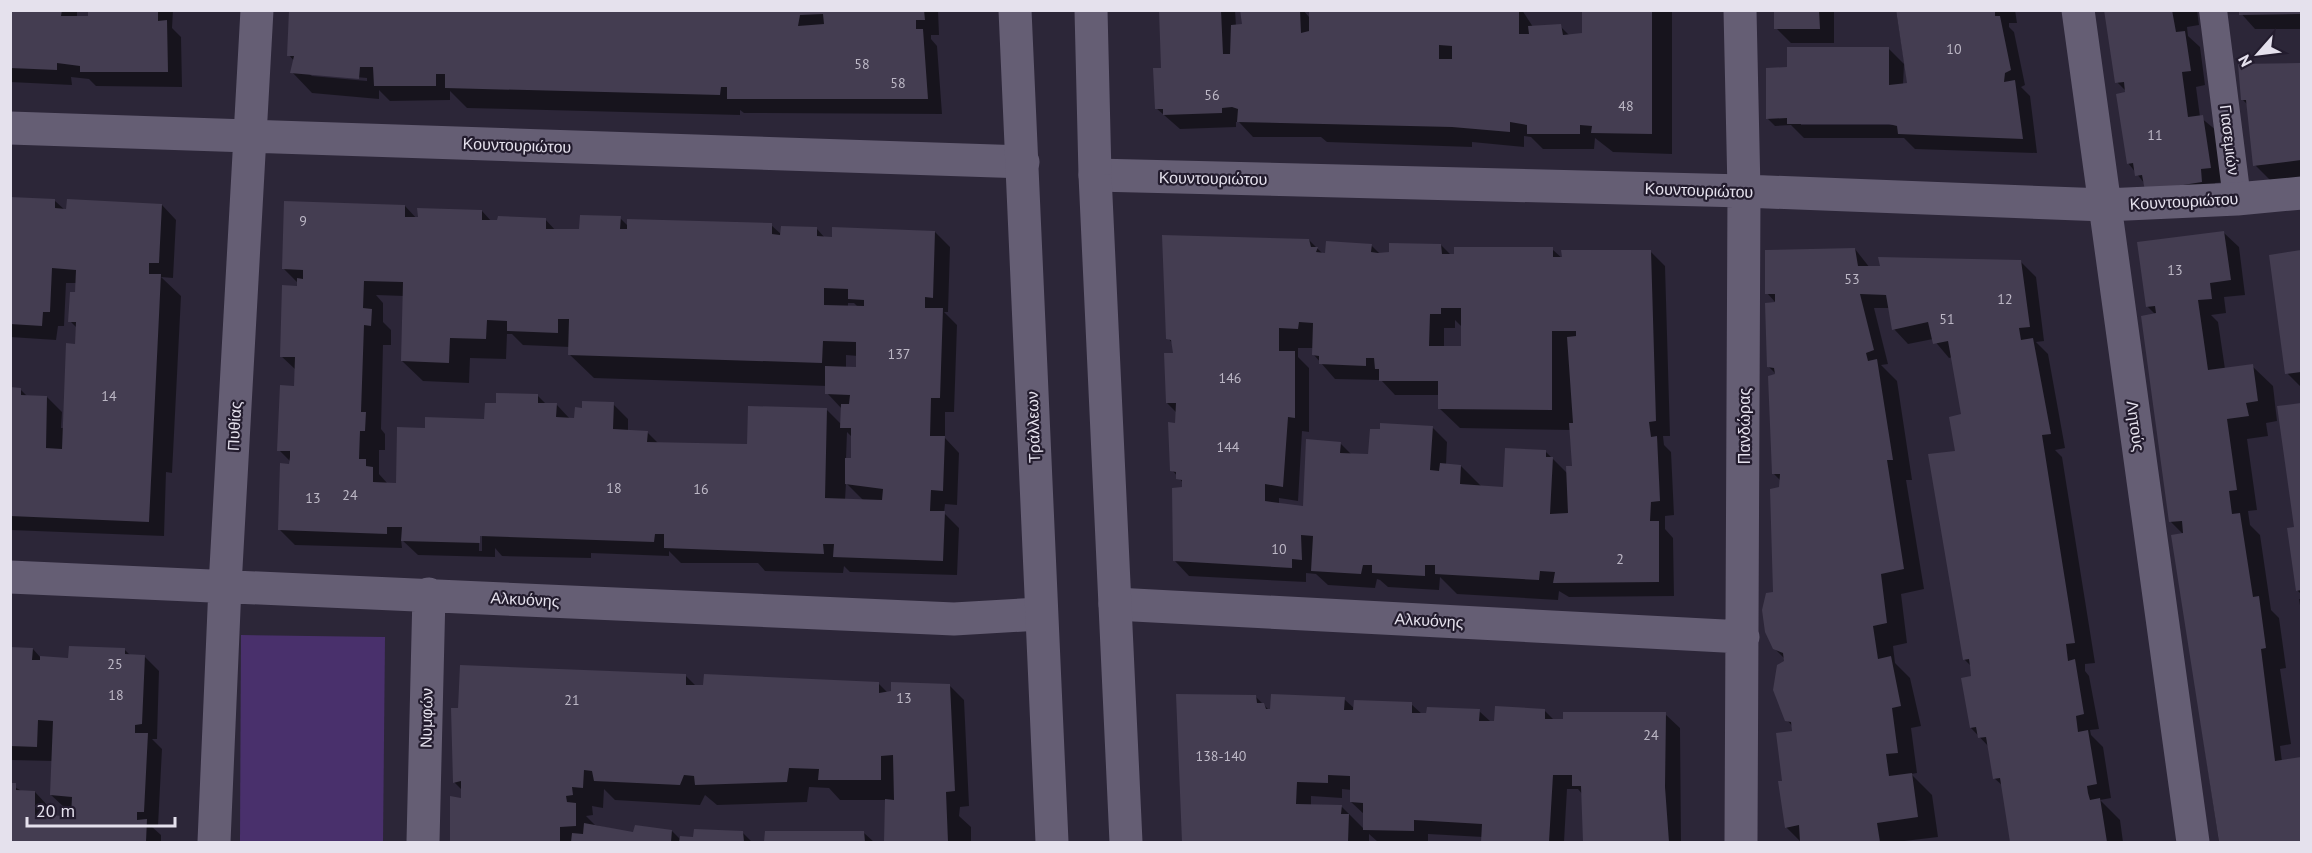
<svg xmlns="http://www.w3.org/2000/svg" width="2312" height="853" viewBox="0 0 2312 853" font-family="'PT Sans',sans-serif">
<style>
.green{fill:#49306c}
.shadow{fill:#0007;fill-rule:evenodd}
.building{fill:#443d51;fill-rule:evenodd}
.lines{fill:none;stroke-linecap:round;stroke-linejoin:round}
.service{stroke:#655e74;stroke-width:28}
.minor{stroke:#655e74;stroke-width:33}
.tertiary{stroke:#655e74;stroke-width:33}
.labels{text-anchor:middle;stroke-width:4.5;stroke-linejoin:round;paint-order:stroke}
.number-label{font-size:14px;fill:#bdb8c6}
.street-label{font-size:16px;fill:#e5e1ed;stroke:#231c2e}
</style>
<rect width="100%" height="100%" fill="#2c2638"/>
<!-- green -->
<path class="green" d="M241,635L385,637L383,842H240Z"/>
<!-- shadow -->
<path class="shadow" d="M10,10H77V18H89L90,10H173L172,28L181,37L182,87L96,86L89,79L71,77L72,85L10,82Z
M290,10H938L939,35H931V39L937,46L942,114L744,113L740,110V115L467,108L450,91V100L390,101L379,90V99L312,93L292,72L294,61L289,55ZM308,73L367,78V81L312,76Z
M1161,10H1235L1236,26L1244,25L1270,10H1303L1309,17V10H1522L1533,27L1560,26L1570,36L1582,34V10H1672V154L1613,152L1595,138L1594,149H1543L1531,137L1524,136V147L1472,142V147L1327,142L1321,137H1253L1239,122H1236V127L1180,129L1156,108L1163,70Z
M1775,10H1834V43H1791L1776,28Z
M1896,10H2015L2017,23H2009V27L2014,32L2025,85L2021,87L2030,96L2037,153L1915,149L1904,138H1804L1791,125L1775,126L1767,118L1788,69L1888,48L1904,64L1903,85H1908ZM1801,122H1896V125H1801Z
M2106,10H2197L2199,25L2187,27L2188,36L2200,47L2205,85L2196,87L2200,117L2217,131L2225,182L2215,183L2216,197L2145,184L2128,163V93L2117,82Z
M2238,10H2302V29H2255Z
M2302,64V182L2275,185L2255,165L2249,106L2243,100L2240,66Z
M10,198L55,201L65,210L162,205L176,220L173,278L161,277L181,296L172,473L166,472L164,536L10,530V389H20L28,397H47L62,412L61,428H64L78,329L70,321L77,283H66L64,326H58L56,340L10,337Z
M405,206L419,221L482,211L492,222L545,219L556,231H572L620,218L628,226L771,225L782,235L817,229L825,238L935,232L950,247L948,312H944L957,325L954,412H945V438L959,453L957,505L945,504L944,513L959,528L957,575L850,572L844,566L843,573L765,571L758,563H681L669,551V556L591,553V558L502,556L495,548V557L418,555L401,539L402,548L295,545L280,530L291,462L279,450L295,387L296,370L281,356L298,283L284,269ZM376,295L404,296L402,361L423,381L469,383L470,358L506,359L507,334H512L523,345L570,347L569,354L594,378L827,386V393L842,409V425L827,410L748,446L659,444L647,432L628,431V419L613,404L571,420L556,404H546L538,396L497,404L483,420L426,430L397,484L387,483L379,474V450H385V434L381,429L383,345H391V330L383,322V303ZM848,303H854L858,307H848ZM846,355L858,356L857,369L846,368ZM847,432L852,437V459H846ZM846,483L864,501L845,500ZM479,533L482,536V551H479Z
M2224,233L2239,247L2245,295L2224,297L2226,313L2211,315L2218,322L2225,369L2252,366L2273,386L2277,421L2266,423L2268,436L2247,439L2257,510L2248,511L2250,525L2260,535L2271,610L2279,618L2286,668L2280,669L2291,744L2280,746L2282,762L2302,758V842H2219L2173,536L2183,534L2171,522L2156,315L2147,306Z
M1309,240L1323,254L1371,245L1380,254L1441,245L1451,255L1552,249L1564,260L1650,251L1665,266L1670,436H1663L1664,445L1671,452L1674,515L1665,516V529L1673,538L1674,596L1569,597L1559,591L1558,600L1457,594L1440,577L1439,590L1388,587L1380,580L1377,579L1375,588L1328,585L1316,574L1306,573V582L1189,576L1175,561L1184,484L1172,470L1177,413L1167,403L1175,354L1173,344L1168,338ZM1455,320L1463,328L1462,348H1444V328H1455ZM1298,348H1314V355L1335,379L1381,380L1395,395H1440L1439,408L1460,428L1571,430L1573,468L1568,474L1546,452L1504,489L1482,487L1461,466L1446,465L1447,442L1432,427L1370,456L1352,455L1340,443L1304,507L1279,504V498L1298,501L1302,431L1309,432V368L1298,357Z
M1855,249L1870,268L2021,262L2036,277L2044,341L2036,342L2048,354L2065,448L2055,450L2062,457L2095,663L2085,664V671L2089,676L2099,729L2090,730L2091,735L2103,747L2111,798L2100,800L2120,820L2123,842H2011L2003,786L1994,778L1989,747L1971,728L1973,677L1971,666L1964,659L1956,451L1962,415L1952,357L1949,358L1933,339L1908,344L1894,329L1890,308H1874L1888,364L1881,365L1897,381L1912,480H1906L1924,589L1901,594L1907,643L1893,646L1895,663L1910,678L1921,726L1911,728L1917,773L1911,774L1932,795L1938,837L1896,842H1801L1786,827L1784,782L1794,732L1793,727L1787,720L1785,659L1774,648V593L1781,481L1774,474L1777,375L1768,366L1776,303L1767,293Z
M2302,252V388L2287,373L2271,256Z
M2302,405V595L2297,590L2295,529L2279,408Z
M2299,599H2302V618Z
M10,649H33L41,658L70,659L125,650L131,656H144L159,671L157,739H152L162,749L158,826H151L161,835V842H10V784L23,792H35L49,807V817H72L73,810L66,809L51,795L53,761L10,760Z
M685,675L697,687L878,683L888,693L949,685L964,700L969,806L960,807L959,816L971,827V842H885L886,800H840L829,788L809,787L807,802L717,805L705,795L700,805L615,800L604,789L603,808L592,806L593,815L586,816L595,825L634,834L672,831L681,840L743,833L752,842H451V798L462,799V790L454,782Z
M1178,696L1256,697L1269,710L1344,699L1355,709L1411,704L1423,715L1479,711L1491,722L1544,710L1555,721L1665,714L1680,728L1681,842H1584L1583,795L1578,789H1567L1564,842H1483V837L1428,834V842H1378L1369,834V842H1185ZM1342,789L1351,790V802L1365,815L1364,829L1342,807L1311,806V796L1342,798Z
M766,832L864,833L874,842H765Z"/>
<!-- building -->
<path class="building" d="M10,10H62L61,16H88V10H158V21L167,20L168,72H80V66L57,63V70L10,68Z
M289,10H924L925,20H916V29H923L928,99H727V87H721L720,95L445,88V74H436V86H374L373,67H360L359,79L290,73L294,56H287ZM823,14L824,24L798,26L800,15Z
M1159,10H1221L1223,54H1230L1231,25L1242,24L1240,10H1300L1301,33L1309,31V10H1513L1519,11V34H1529L1528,26L1561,24L1563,35L1582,33V10H1652V134L1591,133L1592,126L1580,125V134H1527V125L1510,122V132L1452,127L1237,122L1238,109L1232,107L1222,108V113L1163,115V109H1155L1153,68H1161ZM1439,45L1452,46V59H1439Z
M1774,10H1819L1820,29H1774Z
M1896,10H1995V16H2000L2011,70L2005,73L2004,82L2015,80L2023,139L1898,134L1897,126L1889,124H1787V118L1766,119V68L1787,67V47H1889V85L1907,83Z
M2104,10H2172L2176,32L2185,31L2191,71L2182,72L2188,117L2203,115L2211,168L2201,169L2202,182L2145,191L2142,175L2135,176L2133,163L2127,164L2116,94L2125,92L2124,82L2115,83Z
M2239,10H2301V14L2239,15Z
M2301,63V160L2253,166L2246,100H2241L2238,64Z
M10,197L55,199V208L66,209L67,199L162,204L159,263H149V274H161L149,522L10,516V387L21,388V395L47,396L46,448L62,449L66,343L75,344L76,322H68L70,292H75L76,270L52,268L50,312H43L42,326L10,324Z
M284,201L405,205V217H418L417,208L482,210V220H497L498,216L546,218V229H579L580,215L621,216L620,229H627V219L772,223V234L780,235L781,226L817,227V236L832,237V227L935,231L933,298L925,297V308H943L940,398H931L930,436H945L943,491L931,490L930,511H945L943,561L833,557L834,544H823L824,554L664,548V534H655L654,542L480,536V543L401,541L402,527H387V534L278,530L280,463L289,464L290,457V451H277L280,385L294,386L295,357H280L282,285L297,286V278L303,279V270L282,269ZM364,281L403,282L401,361L449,363L450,338L486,339L487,320L507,321V331L558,333V319H569L568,355L822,363L823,341L856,342V367L825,366V394L850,395L849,404H841L840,428H851V458H845V484L883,489L882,500L825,498L827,408L748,406L747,444L647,442L648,431L613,429L614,402L582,401V408L575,407L574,418L556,417L557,403H538V394L496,393V403H485L484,419L425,417V428L397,427L396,483L373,482V467L366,466V459H359L360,431H365L366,412H361L364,325L371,326L372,309L363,308ZM824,288L848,289V299L864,300V306L824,305Z
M2224,231L2231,280L2210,283L2212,299L2198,300L2208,370L2253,364L2258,401L2246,403L2249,416L2227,419L2237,490L2229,491L2232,514L2240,513L2253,597L2259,596L2266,648L2261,649L2275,761L2301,757V842H2219L2171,535L2183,533L2182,521L2169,522L2141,316L2156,313L2155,306L2146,307L2137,242Z
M1162,235L1309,239L1311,247H1318L1316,252L1325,253L1326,241L1372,244L1371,252L1378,253L1389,252V243L1441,244L1442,254H1454V247H1553V257H1562L1561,250H1651L1656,421L1649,422L1651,437L1657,436L1660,501L1651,502L1650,521H1659V582L1553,583L1555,572L1540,571L1539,580L1435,574V565H1425V576L1372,573V565H1363L1361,574L1311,571L1313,536L1301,535L1302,560L1292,559V568L1173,561L1172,488L1182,487V480L1176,479V472L1170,471L1168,422L1175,423L1176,403H1166L1164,353H1173L1171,340L1166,339ZM1441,308H1461V346H1429L1430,314H1441ZM1299,322L1313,323L1312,355L1319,356V364L1366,366V358H1374L1375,369H1379V381H1438V409L1552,410V331H1576V336L1567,337L1573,423H1569L1572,466H1566L1568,513L1550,514L1553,457H1546V450L1505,448L1503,487L1460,484L1461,465L1440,463L1439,471L1430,470L1433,426L1380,423V429H1370L1368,454L1340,453L1341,442L1306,439L1303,506L1265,501V484L1283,487L1288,417L1295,418V351H1279V328L1298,329Z
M1855,248L1858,266H1880L1878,257L2021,260L2030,327L2019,328L2021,340L2033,338L2051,434L2042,435L2075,643L2066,644L2068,661L2075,659L2084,714L2076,716L2078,732L2088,730L2097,784L2087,786L2088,793L2090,800L2100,798L2107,842H2010L2000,778L1993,779L1986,737L1978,738L1976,727L1970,728L1961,678L1971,676L1970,666L1969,659L1963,660L1928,454L1955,451L1949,417L1961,414L1948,341L1933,344L1928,322L1892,330L1886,295L1860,294L1874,350L1866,353L1868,361L1877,359L1893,460H1887L1904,569L1881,574L1887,623L1873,626L1878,659L1891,656L1901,706L1892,708L1898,753L1886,754L1889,776L1912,773L1918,817L1877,823L1880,842H1800L1799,825L1785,828L1778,781H1782L1776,733L1792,731L1791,722L1785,721L1773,690L1777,665L1784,661L1783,653L1773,649L1765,632L1762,610L1766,593L1773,592L1770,489L1779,487L1780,474H1772L1768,376L1775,374L1774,368L1767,367L1765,303L1775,302V294H1765V250Z
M2301,250V372L2285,374L2269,255Z
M2301,403V590L2296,591L2287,528L2294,527L2277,406Z
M69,646L125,648V654L145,655L142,724L135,725V733H148L144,812H137V820L147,819L146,842H10V783H16V790L35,791V815L71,816L72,797L50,795L53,721L38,720L37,747L10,746V647L33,648L32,660H40V656L68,658Z
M460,665L686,674V685H703L704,674L879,682V693L891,691V682L950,684L955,791L946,792L948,842H884L885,799L894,800L893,755L881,756V780H818L819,769L789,768L787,782L695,785L694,776L684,775L680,785L594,781L592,771L584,770L583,788L572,787L573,795L566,796L567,802L576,803V826L560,827V842H450V796L461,798V781L453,783L451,708H458Z
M1176,694L1256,695L1257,703H1264L1266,709H1270L1271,694L1345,697L1344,710H1353L1354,700L1412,702V713H1426L1427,707L1480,709L1479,721H1494L1495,706L1545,709V719H1563V712H1666L1665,787L1669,842H1583L1581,786H1572V775H1553L1549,842H1481L1482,824L1414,820V831L1363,830V803L1350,802V776L1328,775V783L1297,782L1296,804L1342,805L1341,814H1349L1348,842H1182Z
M584,823L633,832L635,825L672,830L671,842H571L572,833L583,834Z
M694,829L743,831L744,842H679L680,836L693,837Z
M765,831H864L865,842H764Z"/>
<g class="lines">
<!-- service -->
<path class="service" d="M2213,10L2237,199"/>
<!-- minor -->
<path class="minor" d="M1740,10L1744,191L1741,842
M2078,10L2193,842
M10,128L1023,162
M1095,175L1744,191L2105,205L2237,199L2302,193
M10,577L954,619L1040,614
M1115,604L1743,637
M214,842L225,586L257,10
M423,842L429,594"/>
<!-- tertiary -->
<path class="tertiary" d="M1015,10L1052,842
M1091,10L1095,175L1126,842"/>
</g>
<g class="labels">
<!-- number labels -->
<g class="number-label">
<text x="1954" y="54">10</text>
<text x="862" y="69">58</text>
<text x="898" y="88">58</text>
<text x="1212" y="100">56</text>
<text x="1626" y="111">48</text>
<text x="2155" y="140">11</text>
<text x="303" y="226">9</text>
<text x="2175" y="275">13</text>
<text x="1852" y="284">53</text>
<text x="2005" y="304">12</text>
<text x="1947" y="324">51</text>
<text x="899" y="359">137</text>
<text x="1230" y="383">146</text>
<text x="109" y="401">14</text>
<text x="1228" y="452">144</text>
<text x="614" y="493">18</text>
<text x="701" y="494">16</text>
<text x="350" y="500">24</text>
<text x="313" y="503">13</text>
<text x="1279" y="554">10</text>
<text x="1620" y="564">2</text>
<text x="115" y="669">25</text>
<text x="116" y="700">18</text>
<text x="904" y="703">13</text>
<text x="572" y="705">21</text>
<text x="1651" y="740">24</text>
<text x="1221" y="761">138-140</text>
</g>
<!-- street labels -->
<g class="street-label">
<text transform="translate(2230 140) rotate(83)" y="6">Γιασεμιών</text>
<text transform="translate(517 145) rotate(2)" y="6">Κουντουριώτου</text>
<text transform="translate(1213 178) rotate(1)" y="6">Κουντουριώτου</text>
<text transform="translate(1699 190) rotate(2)" y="6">Κουντουριώτου</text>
<text transform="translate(2184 201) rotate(-3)" y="6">Κουντουριώτου</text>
<text transform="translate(234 426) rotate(-87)" y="6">Πυθίας</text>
<text transform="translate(1744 426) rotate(-90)" y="6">Πανδώρας</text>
<text transform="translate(2136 426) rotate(82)" y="6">Λητούς</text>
<text transform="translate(1033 427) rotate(-92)" y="6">Τράλλεων</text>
<text transform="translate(525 599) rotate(3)" y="6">Αλκυόνης</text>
<text transform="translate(1429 620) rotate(3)" y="6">Αλκυόνης</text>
<text transform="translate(426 718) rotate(-89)" y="6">Νυμφών</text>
</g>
</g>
<!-- border -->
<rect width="2312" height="853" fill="none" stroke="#e5e1ed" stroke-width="24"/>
<!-- north arrow -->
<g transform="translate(2258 54) rotate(242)" stroke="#231c2e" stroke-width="4.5" paint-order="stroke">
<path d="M0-4.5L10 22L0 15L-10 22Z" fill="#e5e1ed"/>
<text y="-9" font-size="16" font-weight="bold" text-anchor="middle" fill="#e5e1ed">N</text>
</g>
<!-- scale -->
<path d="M27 817v9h148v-9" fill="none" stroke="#e5e1ed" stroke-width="3"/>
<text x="36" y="817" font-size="18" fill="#e5e1ed" stroke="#231c2e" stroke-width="4.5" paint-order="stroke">20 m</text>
</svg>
